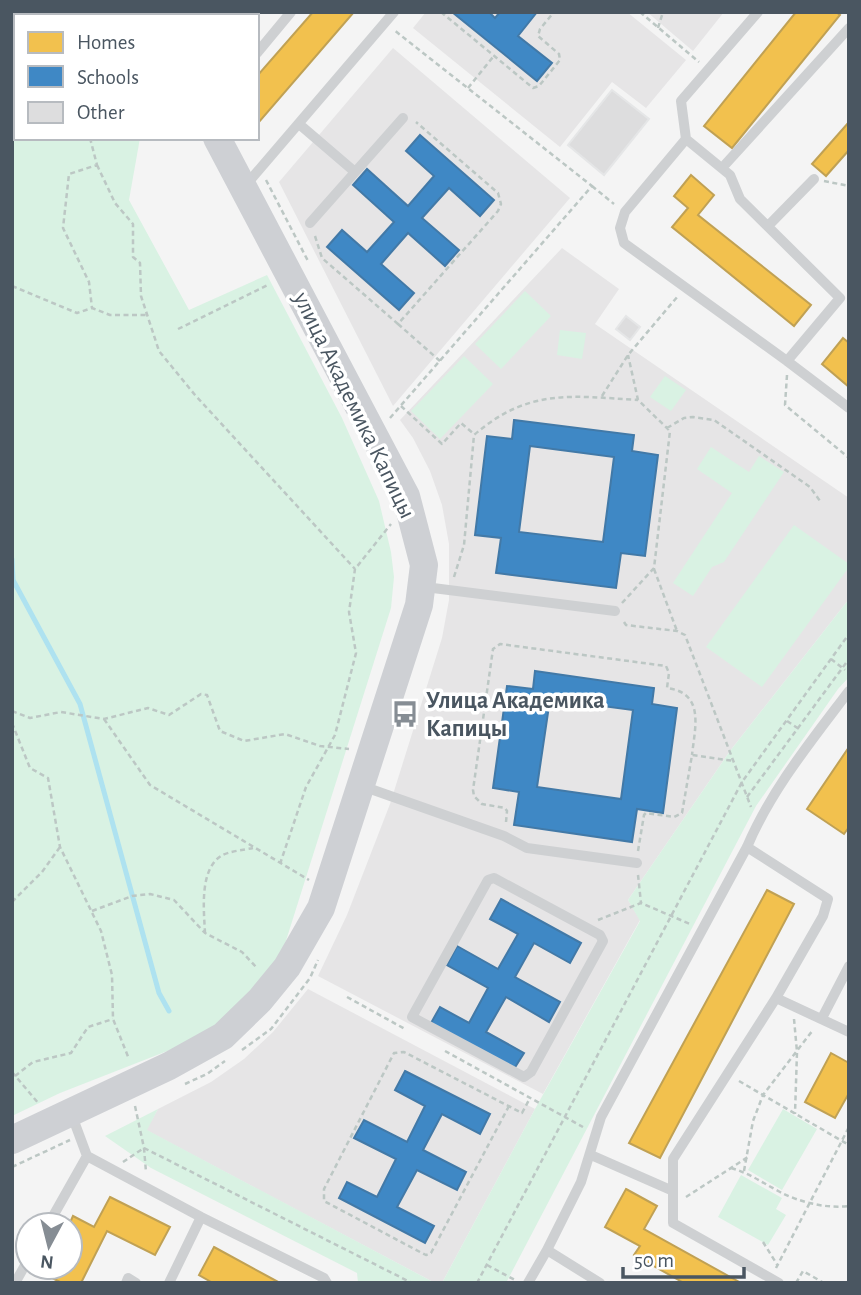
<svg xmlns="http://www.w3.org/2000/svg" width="861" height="1295" viewBox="0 0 861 1295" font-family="'Alegreya Sans',sans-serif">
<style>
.education{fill:#e6e5e6}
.green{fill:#d9f2e3}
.homes{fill:#f2c14e;stroke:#c0a154;stroke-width:2}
.schools{fill:#3f88c5;stroke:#4279a7;stroke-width:2;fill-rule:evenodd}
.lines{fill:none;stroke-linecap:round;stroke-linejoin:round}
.stream{stroke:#aee2f0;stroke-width:5}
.building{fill:#ddddde;stroke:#e5e6e7;stroke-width:2}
.path{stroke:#bcc7c4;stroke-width:2.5;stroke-dasharray:5 3.5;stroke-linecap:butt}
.lane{stroke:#ced0d2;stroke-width:10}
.secondary{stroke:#ced0d4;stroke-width:28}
.labels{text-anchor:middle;stroke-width:7;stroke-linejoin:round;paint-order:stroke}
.street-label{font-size:24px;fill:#4a5661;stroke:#fff}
.poi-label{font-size:24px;font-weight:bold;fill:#4a5661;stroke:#fff;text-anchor:start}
</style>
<rect width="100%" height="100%" fill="#f4f4f4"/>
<!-- education -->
<path class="education" d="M426,12H627L686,60L646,108L612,82L560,147L413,28Z
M647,12H724L693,51Z
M393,48L570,198L393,406L279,182Z
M562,248L619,289L595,324L849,498V599L730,751L628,900L640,920L543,1094L318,976L347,915L390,804L442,638L449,600V544L442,505L430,471L413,438L400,420Z
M308,989L535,1109L442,1283H435L146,1130L158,1109L211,1082L244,1059L273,1032Z"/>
<!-- green -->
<path class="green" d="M12,12H62L64,16H16V138H140L129,200L189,310L267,275L342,418L379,501L391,552L394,577L391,608L278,966L221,1030L60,1093L12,1116Z
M525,291L551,316L501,369L475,344Z
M560,330L586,333L582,359L557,355Z
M464,356L493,384L440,439L411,411Z
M665,376L686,390L671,411L650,397Z
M711,447L749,472L759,456L784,472L724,562L712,567L693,596L673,583L732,493L697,469Z
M794,525L849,564V567L762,687L706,647Z
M849,599V677L838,689L756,806L506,1283H442L535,1109L640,921L628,900L730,751Z
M158,1109L147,1130L435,1283H358L357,1273L151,1168L105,1136Z
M783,1109L817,1129L782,1190L748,1170Z
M741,1175L782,1198L776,1209L786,1215L768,1245L718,1217Z"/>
<!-- homes -->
<path class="homes" d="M313,12H354L259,122L257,76Z
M796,12H836L840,15L732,148L704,126Z
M849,122V150L826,176L812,164Z
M691,175L714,195L698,215L811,305L794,326L672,227L688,208L674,196Z
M843,338L849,343V387L822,364Z
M849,747V827L844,834L807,809Z
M767,890L794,904L660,1158L629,1143Z
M831,1053L849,1063V1093L835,1118L805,1102Z
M626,1189L657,1206L644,1229L741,1283H684L634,1255L640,1246L605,1227Z
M110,1197L170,1227L155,1255L107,1231L81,1283H62L44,1274L48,1267H70L69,1225L73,1216L94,1227Z
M214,1247L280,1283H213L199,1275Z"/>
<!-- schools -->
<path class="schools" d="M452,12H489L495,18L500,12H537L518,36L552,63L537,81Z
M420,135L494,200L480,216L449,188L422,218L459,250L445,266L408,233L381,264L414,293L399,310L327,247L342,230L367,252L394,222L353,185L367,169L408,206L434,176L406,151Z
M514,420L634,435L632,451L658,455L645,556L621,553L616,588L496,573L501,538L475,535L487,436L512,439ZM530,446L614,457L603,542L519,532Z
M535,671L654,688L652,704L677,708L663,813L637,809L632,842L514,825L519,792L493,788L507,686L533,689ZM550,699L633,710L621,799L537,787Z
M501,899L581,943L570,963L534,943L515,977L560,1002L549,1022L506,997L486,1032L524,1053L514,1069L431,1023L440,1007L469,1023L488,988L447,965L457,946L498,969L518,934L490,919Z
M405,1071L490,1114L480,1134L442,1114L423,1150L466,1172L457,1190L417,1170L397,1207L434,1226L425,1243L339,1198L347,1182L377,1197L396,1159L354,1138L364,1120L407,1142L425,1106L395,1090Z"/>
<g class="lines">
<!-- stream -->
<path class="stream" d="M12,559L13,580L80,704L159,993L169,1011"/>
</g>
<!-- building -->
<path class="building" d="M612,90L649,119L604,175L568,145Z
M626,316L640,327L630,340L616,329Z"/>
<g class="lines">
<!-- path -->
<path class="path" d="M35,12L37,16
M207,12L208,16
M441,12L533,88L539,86L560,60L559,54L538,36L540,29L554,12
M640,12L699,62
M658,28L663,12
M468,88L493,57
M90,138L97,165L69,174L63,228L89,282L92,308
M97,165L115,203L133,224V257L140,263L141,296L159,351L195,395L355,569
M266,180L308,261
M824,181L849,186
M592,186L614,204
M315,236L322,258L398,324L498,211L501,204L498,193L416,122
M12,286L77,313L92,308L110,315H148
M398,324L440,361
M178,329L268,285
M787,375L785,405L849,458
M602,396L628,355L678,296
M401,406L442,444L461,423L474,434
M390,418L592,186L394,30
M667,428L684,418L693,417L714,420L810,487L820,501
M654,569L677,631
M454,577L464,545L474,435C528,388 572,396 638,400
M622,603L654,568L670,431L638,400L628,355
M624,622L626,625L677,631L685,635L751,807
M831,659L845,670
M12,711L30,718L61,712L104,719L148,708L169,715L201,694L207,695L220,731L244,741L285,734L320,746L349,749
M104,719L150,785L309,880
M787,721L799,729
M12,723L30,768L48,778L60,847L101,931L112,975L113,1019L129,1059
M747,797L849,659
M506,822L507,811L505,808L482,804L474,796L473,790L493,649L500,644L666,666L669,673L667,688C705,693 695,727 692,755
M638,851L644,815L646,813L674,817L682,813L692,755L734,761
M280,864L306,787L335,735L356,653L349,612L355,569L391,524
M638,875L641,903
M12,902L42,872L60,847
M92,911L132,896L150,894L174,900L205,933L242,952L257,968
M598,920L641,903L690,924
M205,933C204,911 199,870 221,856C229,851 244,850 253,848
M347,997L405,1029
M794,1019L797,1052L795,1114
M242,1050L271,1029L310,978L318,960
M445,1051L583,1127
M12,1072L39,1104
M15,1076L33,1062L71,1053L88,1027L113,1019
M739,1081L849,1145
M185,1084L207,1074L225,1061
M135,1106L144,1148L146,1172
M509,1106L431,1253L426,1255L420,1252L324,1201V1189L394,1053L404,1052L522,1113L530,1098
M144,1148L412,1283
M123,1162L144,1148
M12,1167L70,1140
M731,1168C749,1173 763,1183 780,1192C799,1202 827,1209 849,1206
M744,1171L753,1121L763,1095L813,1030
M686,1197L748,1157
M763,1242L778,1266
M487,1265L515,1280
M776,1268L849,1127
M477,1283L742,782L849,634
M796,1283L803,1271L824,1283"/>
<!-- lane -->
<path class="lane" d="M166,16L171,12
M257,53L291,12
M299,124L355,172
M686,139L730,175L740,199L840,298L787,361L624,243L620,228L625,212Z
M686,139L681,101L758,12
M722,168L849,28
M246,185L394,12
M310,223L403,118
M768,226L814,179
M787,361L849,408
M425,587L615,611
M362,786L504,836L527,848L637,863
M494,878L600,935L603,941L531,1072L524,1077L412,1017L488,880Z
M776,998L849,1032
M822,1018L849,966
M71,1113L87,1156L201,1217L324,1278L327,1283
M591,1155L673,1191V1223L779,1283
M673,1191V1159L776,998L823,916L828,899L747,847
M48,1225L87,1156
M547,1250L581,1182L601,1117L747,847C771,790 812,740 849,691
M15,1283L28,1260
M126,1283L128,1278L136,1283
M169,1283L201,1217
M528,1283L547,1250L600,1283"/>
<!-- secondary -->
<path class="secondary" d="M148,12L150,16
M12,1140L169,1066L223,1036L260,1000L287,967L321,908L419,605L424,565L406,496L217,138"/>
</g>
<!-- icons -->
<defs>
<symbol id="bus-bare" viewBox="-9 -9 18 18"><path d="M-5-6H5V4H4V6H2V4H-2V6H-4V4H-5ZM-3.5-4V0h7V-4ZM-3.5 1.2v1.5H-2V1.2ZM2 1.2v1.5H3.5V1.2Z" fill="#868d94" stroke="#fff" stroke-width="2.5" paint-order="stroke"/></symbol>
</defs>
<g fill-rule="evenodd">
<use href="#bus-bare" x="386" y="695" width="38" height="38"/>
</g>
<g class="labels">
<!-- street labels -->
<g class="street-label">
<text transform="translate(355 405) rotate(64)" y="8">улица Академика Капицы</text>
</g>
<!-- poi labels -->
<g class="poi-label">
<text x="426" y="708">Улица Академика<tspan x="426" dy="28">Капицы</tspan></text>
</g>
</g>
<!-- border -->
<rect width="861" height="1295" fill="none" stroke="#4a5661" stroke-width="28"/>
<!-- legend -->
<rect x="14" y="14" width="245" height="126" fill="#ffffff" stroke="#b7bbc0" stroke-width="2"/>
<rect x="28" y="32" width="35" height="21" fill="#f2c14e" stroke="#b7bbc0" stroke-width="2"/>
<text x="77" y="49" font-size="21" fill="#4a5661">Homes</text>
<rect x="28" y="66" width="35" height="21" fill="#3f88c5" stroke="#b7bbc0" stroke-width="2"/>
<text x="77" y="84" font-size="21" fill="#4a5661">Schools</text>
<rect x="28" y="102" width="35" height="21" fill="#ddddde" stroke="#b7bbc0" stroke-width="2"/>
<text x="77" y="119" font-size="21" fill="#4a5661">Other</text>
<!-- north arrow -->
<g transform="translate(49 1246) rotate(187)"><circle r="33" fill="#ffffff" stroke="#b7bbc0" stroke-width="2"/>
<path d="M0-5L12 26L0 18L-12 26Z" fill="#868d94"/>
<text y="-10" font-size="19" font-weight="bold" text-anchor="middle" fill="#4a5661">N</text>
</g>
<!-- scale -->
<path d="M623 1267v10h121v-10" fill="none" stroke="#4a5661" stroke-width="3.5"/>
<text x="634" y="1267" font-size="21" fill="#4a5661" stroke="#ffffff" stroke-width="5" paint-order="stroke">50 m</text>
</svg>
